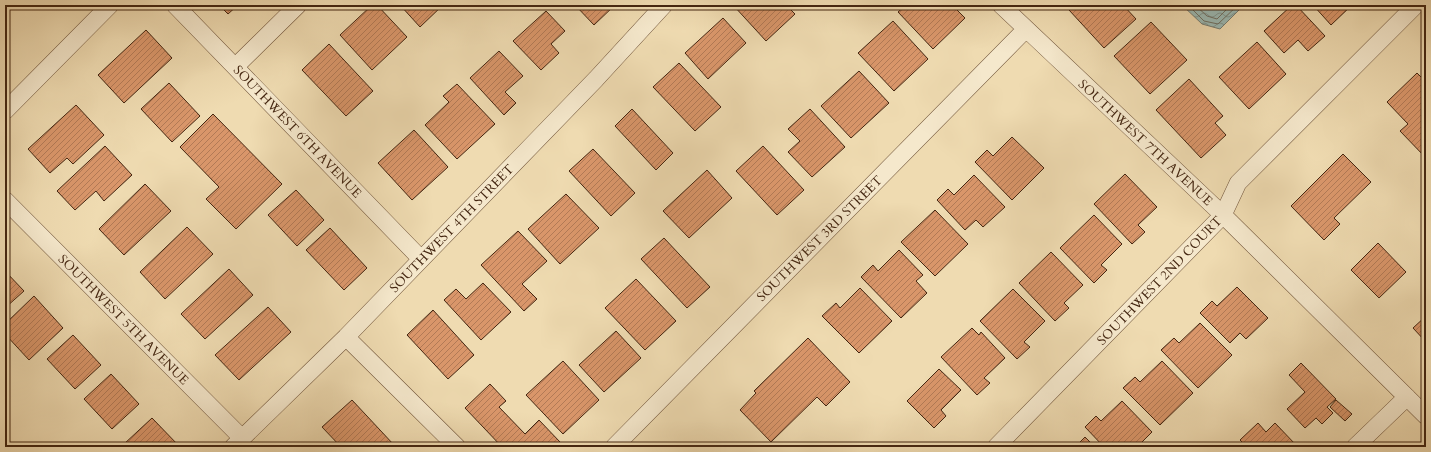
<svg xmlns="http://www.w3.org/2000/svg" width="1431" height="452" viewBox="0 0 1431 452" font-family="Cardo,serif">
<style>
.water{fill:url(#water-waves);stroke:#787e72}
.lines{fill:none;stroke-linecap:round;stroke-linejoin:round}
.shore{stroke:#707062;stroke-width:1}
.building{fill:url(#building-hatch);stroke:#442611}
.minor-casing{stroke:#6f5339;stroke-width:18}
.minor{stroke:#f5e8cc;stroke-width:17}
.labels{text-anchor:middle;stroke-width:3;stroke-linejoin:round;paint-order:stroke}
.street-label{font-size:13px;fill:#442611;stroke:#f5e8cc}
</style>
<defs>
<pattern id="water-waves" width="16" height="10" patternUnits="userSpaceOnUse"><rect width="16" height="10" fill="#9bb9b3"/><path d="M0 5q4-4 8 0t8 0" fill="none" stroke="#809690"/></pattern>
<pattern id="building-hatch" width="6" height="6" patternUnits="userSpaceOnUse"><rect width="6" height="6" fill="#d9966a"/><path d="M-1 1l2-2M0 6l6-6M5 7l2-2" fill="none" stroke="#b27a56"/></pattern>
</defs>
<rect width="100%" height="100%" fill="#efdbb1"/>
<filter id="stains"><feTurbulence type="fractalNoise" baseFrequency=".005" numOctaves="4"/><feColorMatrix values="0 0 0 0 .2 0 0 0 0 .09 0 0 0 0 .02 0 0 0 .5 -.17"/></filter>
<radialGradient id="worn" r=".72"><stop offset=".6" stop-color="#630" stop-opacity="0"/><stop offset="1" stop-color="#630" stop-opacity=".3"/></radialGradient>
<!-- water -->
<path class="water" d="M1182,5H1244L1220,29L1202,24Z"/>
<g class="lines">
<!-- shore -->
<path class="shore" d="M1188,5L1204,21L1218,24L1238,5
M1195,5L1207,16L1217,19L1231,5"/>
</g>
<!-- building -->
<path class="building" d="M5,5H10L12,7L5,14Z
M219,5H238L228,14Z
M372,5H377L407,37L372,70L340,35Z
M400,5H443L420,27Z
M575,5H615L594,25Z
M733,5H786L795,14L766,41Z
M906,5H952L965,18L933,49L898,12Z
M1074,5H1123L1136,19L1104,48L1069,10Z
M1292,5H1296L1325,36L1308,51L1298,40L1284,53L1264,31Z
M1313,5H1352L1331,25Z
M546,11L565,31L551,44L559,53L541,70L513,41Z
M723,18L746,43L708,79L685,53Z
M893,21L928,59L894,91L858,53Z
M1151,22L1187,60L1150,94L1114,56Z
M146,30L172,58L124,103L98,75Z
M1257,42L1286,74L1249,109L1219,77Z
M329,44L373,91L346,116L302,70Z
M499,51L523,76L505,92L516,103L504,115L470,78Z
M679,63L721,107L695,131L653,87Z
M859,71L889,103L851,138L821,106Z
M1417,73L1426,82V158L1400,131L1408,124L1387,102Z
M1189,79L1223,116L1215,123L1226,135L1201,158L1156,110Z
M169,83L200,116L172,142L141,109Z
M457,84L495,124L457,159L425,125L449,102L443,96Z
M76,105L104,135L73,164L67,158L50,173L28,149Z
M632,109L673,153L656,170L615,126Z
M810,109L845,147L812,177L788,152L800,141L788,129Z
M213,114L282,184L236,229L206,199L219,187L180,147Z
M414,130L448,167L412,200L378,163Z
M1012,137L1044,168L1012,200L975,162L987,150L993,156Z
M105,146L132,175L104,201L96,191L75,210L57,191Z
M763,146L804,190L777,215L736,171Z
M593,149L635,193L611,216L569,171Z
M1343,154L1371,182L1334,218L1340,224L1324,240L1291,206Z
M707,170L732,198L689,238L663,211Z
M1125,174L1157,207L1138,225L1145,232L1132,244L1094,204Z
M974,175L1005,207L983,227L976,220L965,230L937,200L948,189L954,195Z
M145,184L171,211L124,255L99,229Z
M296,190L324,220L297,246L268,215Z
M566,194L599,228L560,264L528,229Z
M935,210L968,244L935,276L901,242Z
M1094,215L1122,244L1101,265L1107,270L1094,283L1060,248Z
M187,227L213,254L165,299L140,272Z
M330,228L367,268L344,290L306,250Z
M518,231L547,261L522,284L537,299L524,311L481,265Z
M664,238L710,287L687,308L641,259Z
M1378,243L1406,272L1379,298L1351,270Z
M899,250L923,275L916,281L927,293L901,318L861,277L873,265L878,271Z
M1051,252L1083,285L1064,303L1069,308L1055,321L1019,283Z
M229,269L253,295L205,339L181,314Z
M5,271L24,291L5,308Z
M636,279L676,321L645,350L605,308Z
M483,283L511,312L481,340L444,300L456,289L466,299Z
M1237,287L1268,318L1246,339L1240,333L1230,343L1200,313L1212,301L1217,306Z
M860,288L892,321L859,353L822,316L836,303L840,308Z
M1013,289L1045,321L1024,342L1030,347L1017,359L980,321Z
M34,296L63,328L29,360L5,334V324Z
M268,307L291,332L239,380L215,355Z
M433,310L474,355L448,379L407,335Z
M1426,316V342L1413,328Z
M1200,323L1232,355L1198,388L1161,350L1174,338L1179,343Z
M972,328L979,335L981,332L1005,358L984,378L990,383L977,395L941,357Z
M616,331L641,358L604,392L579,365Z
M73,335L101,365L75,389L47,359Z
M808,338L850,382L826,406L817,397L771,442L740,410L756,393L754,391Z
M563,361L599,400L563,434L526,395Z
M1162,361L1193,393L1160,425L1123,388L1135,377L1140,382Z
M1301,363L1336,399L1327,407L1333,413L1322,424L1316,418L1305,428L1287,409L1305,392L1289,375Z
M939,369L961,390L941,410L946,416L934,428L907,401Z
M111,374L139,404L112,429L84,399Z
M490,384L506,401L499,407L525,434L539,420L560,442L555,447H502L465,408Z
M352,400L394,445L392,447H341L322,427Z
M1336,400L1352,414L1345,421L1330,407Z
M1122,401L1152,432L1137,447H1104L1085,427L1096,416L1101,421Z
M152,418L180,447H127L124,444Z
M1258,423L1266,432L1275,423L1296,445L1294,447H1247L1240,440Z
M1085,437L1095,447H1075Z"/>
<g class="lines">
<defs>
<path id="minor" d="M175,5L420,258
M1001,5L1223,215L1426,416
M235,67L298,5
M5,111L110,5
M5,200L242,438
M346,337L457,447
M233,447L346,337L596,79L664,5
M614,447L1025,30
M996,447L1223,215L1238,183L1416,5
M1355,447L1407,397"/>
</defs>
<!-- minor casing -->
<use href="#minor" class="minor-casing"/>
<!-- minor -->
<use href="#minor" class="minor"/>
</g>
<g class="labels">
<!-- street labels -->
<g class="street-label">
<text transform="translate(298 131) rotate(46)" y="5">SOUTHWEST 6TH AVENUE</text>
<text transform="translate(1146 142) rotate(43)" y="5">SOUTHWEST 7TH AVENUE</text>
<text transform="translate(451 228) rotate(-46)" y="5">SOUTHWEST 4TH STREET</text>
<text transform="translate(819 238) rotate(-45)" y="5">SOUTHWEST 3RD STREET</text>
<text transform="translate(1159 280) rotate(-46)" y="5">SOUTHWEST 2ND COURT</text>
<text transform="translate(124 319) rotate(45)" y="5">SOUTHWEST 5TH AVENUE</text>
</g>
</g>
<!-- margin -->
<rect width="1431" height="452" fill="none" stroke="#efdbb1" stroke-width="20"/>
<rect x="6" y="6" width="1419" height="440" fill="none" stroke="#442611" stroke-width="2"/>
<rect x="10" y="10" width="1411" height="432" fill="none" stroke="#442611"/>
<rect width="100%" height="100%" filter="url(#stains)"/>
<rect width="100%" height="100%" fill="url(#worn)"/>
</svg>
